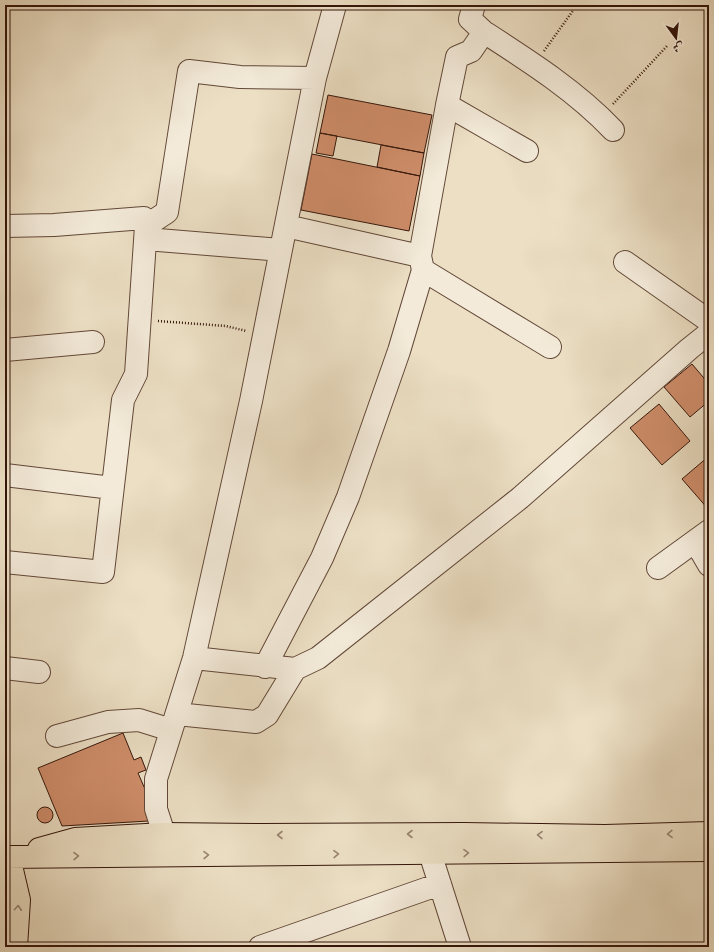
<svg xmlns="http://www.w3.org/2000/svg" width="714" height="952" viewBox="0 0 714 952" font-family="'EB Garamond',Amiri,serif">
<style>
.building{fill:#cf8d6a;stroke:#34150a}
.lines{fill:none;stroke-linecap:round;stroke-linejoin:round}
.minor-casing{stroke:#624838;stroke-width:24}
.major-casing{stroke:#34150a;stroke-width:24}
.path{stroke:#34150a;stroke-width:2.5;stroke-dasharray:1 2;stroke-linecap:butt}
.minor{stroke:#f3ead9;stroke-width:22}
.major{stroke:#ecdfc4;stroke-width:22}
.oneway{stroke:#998470}
</style>
<rect width="100%" height="100%" fill="#ecdfc4"/>
<filter id="stains"><feTurbulence type="fractalNoise" baseFrequency=".005" numOctaves="4"/><feColorMatrix values="0 0 0 0 .2 0 0 0 0 .09 0 0 0 0 .02 0 0 0 .5 -.17"/></filter>
<radialGradient id="worn" r=".72"><stop offset=".6" stop-color="#630" stop-opacity="0"/><stop offset="1" stop-color="#630" stop-opacity=".3"/></radialGradient>
<!-- building -->
<path class="building" d="M328,95L432,115L424,153L320,133Z
M320,133L337,136L333,156L316,153Z
M381,145L424,153L420,176L377,167Z
M312,154L420,176L409,231L301,210Z
M692,364L709,384V401L690,417L664,387Z
M659,404L690,441L662,465L630,428Z
M709,456V510L682,479Z
M123,733L134,760L141,757L146,770L138,773L148,796L149,821L62,826L38,768Z
M37 815a8 8 0 1 1 16 0a8 8 0 1 1-16 0Z"/>
<g class="lines">
<defs>
<path id="minor" d="M474,5L470,19L484,32
M447,105L527,151
M5,226L54,225L144,218L146,226
M286,226L420,256
M146,239L281,250
M625,262L709,321
M423,270L550,347
M5,350L93,342
M5,475L112,488
M695,541L709,565
M5,562L103,572L123,400L136,374L146,226L167,212L189,71L240,77L315,78
M658,568L709,531
M194,658L295,669L318,658L520,498L689,349L709,333
M265,667L322,558L348,497L399,351L423,270L420,256L447,105L457,57L471,51L484,32C529,61 576,91 613,130
M5,668L39,672
M177,714L256,722L267,715L295,669
M57,736L108,722L139,720L171,730
M165,852L164,834L156,809V779L194,658L251,401L315,78L335,5
M430,853L460,947
M260,947L440,884"/>
<path id="major" d="M39,849L75,839L164,834L261,835L464,834L605,836L709,833
M5,857L709,850
M9,857L19,900L16,947"/>
</defs>
<!-- minor casing -->
<use href="#minor" class="minor-casing"/>
<!-- major casing -->
<use href="#major" class="major-casing"/>
<!-- path -->
<path class="path" d="M544,51L577,5
M613,104L667,46
M158,321L226,326L246,331"/>
<!-- minor -->
<use href="#minor" class="minor"/>
<!-- major -->
<use href="#major" class="major"/>
</g>
<!-- one-way arrows -->
<defs><path id="oneway-chevron" d="M-2-3.5L2.5 0L-2 3.5" fill="none" stroke-width="1.6" stroke-linecap="round" stroke-linejoin="round"/></defs>
<g class="oneway">
<use href="#oneway-chevron" transform="translate(410 834) rotate(180)"/>
<use href="#oneway-chevron" transform="translate(670 834) rotate(178)"/>
<use href="#oneway-chevron" transform="translate(280 835) rotate(180)"/>
<use href="#oneway-chevron" transform="translate(540 835) rotate(-179)"/>
<use href="#oneway-chevron" transform="translate(466 853) rotate(-1)"/>
<use href="#oneway-chevron" transform="translate(336 854) rotate(-1)"/>
<use href="#oneway-chevron" transform="translate(206 855) rotate(-1)"/>
<use href="#oneway-chevron" transform="translate(76 856) rotate(-1)"/>
<use href="#oneway-chevron" transform="translate(18 908) rotate(-86)"/>
</g>
<!-- margin -->
<rect width="714" height="952" fill="none" stroke="#ecdfc4" stroke-width="20"/>
<rect x="6" y="6" width="702" height="940" fill="none" stroke="#34150a" stroke-width="2"/>
<rect x="10" y="10" width="694" height="932" fill="none" stroke="#34150a"/>
<!-- north arrow -->
<g transform="translate(676 38) rotate(165)" stroke="#f3ead9" stroke-width="3" paint-order="stroke">
<path d="M0-3L7 15L0 10L-7 15Z" fill="#34150a"/>
<text y="-6" font-size="11" font-weight="bold" text-anchor="middle" fill="#34150a">ش</text>
</g>
<rect width="100%" height="100%" filter="url(#stains)"/>
<rect width="100%" height="100%" fill="url(#worn)"/>
</svg>
